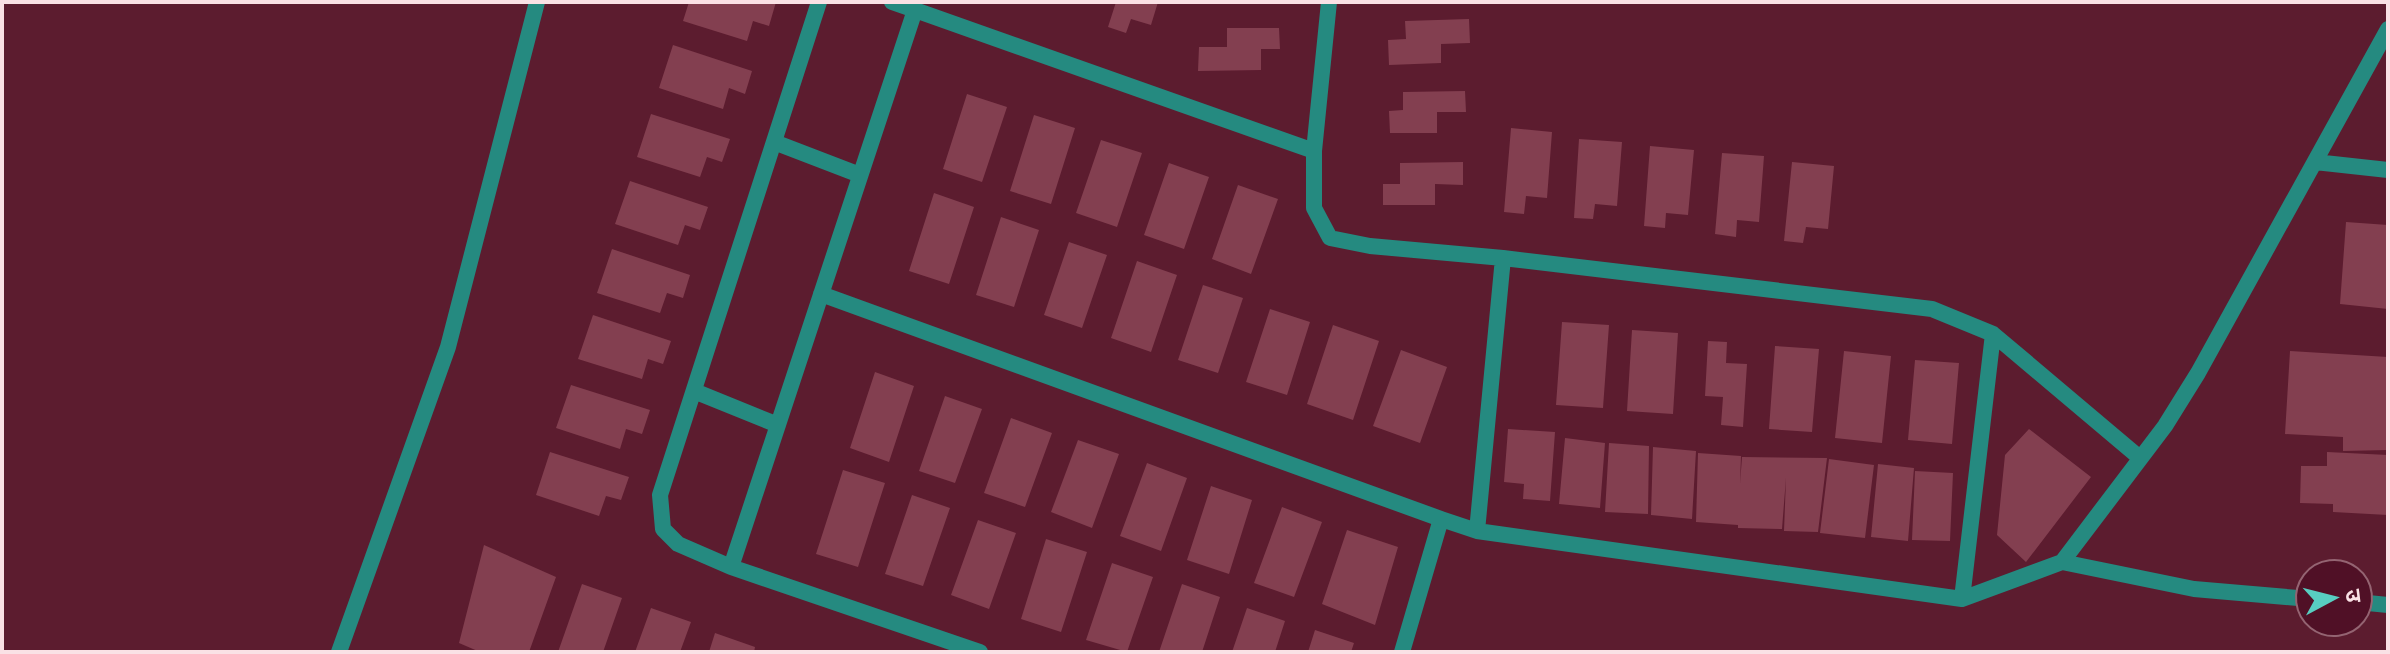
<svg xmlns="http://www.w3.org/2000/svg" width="2390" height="654" viewBox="0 0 2390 654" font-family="'IBM Plex Serif','Noto Sans Devanagari',serif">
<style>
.building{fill:#833f50}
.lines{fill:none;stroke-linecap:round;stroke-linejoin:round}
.service{stroke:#258a80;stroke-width:16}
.minor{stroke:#258a80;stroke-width:16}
</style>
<rect width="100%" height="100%" fill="#5c1c2f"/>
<!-- building -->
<path class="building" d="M689,2H776L769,26L753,21L747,41L683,21Z
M1116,2H1158L1151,25L1131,19L1126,33L1108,27Z
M1469,19L1470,43L1441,44V63L1389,65L1388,40L1406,39L1405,21Z
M1227,28H1279L1280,49H1261V70L1198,71L1199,47H1227Z
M673,45L752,71L745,94L729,88L723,109L659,88Z
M1465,91L1466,112H1437V133H1390L1389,111L1403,110V92Z
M967,94L1007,107L982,182L943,169Z
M651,114L730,139L722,162L707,157L700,177L637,157Z
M1034,115L1075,128L1051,204L1010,191Z
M1511,128L1552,132L1547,198L1526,196L1524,214L1504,212Z
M1579,139L1622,142L1617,206L1595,204L1593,219L1574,218Z
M1101,140L1142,153L1117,227L1076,213Z
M1650,146L1694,150L1688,215L1666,213L1665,228L1644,226Z
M1722,153L1764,156L1759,222L1737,220L1736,237L1715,234Z
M1463,162V185L1435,184V205H1383V184H1400V163Z
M1792,162L1834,166L1828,229L1806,227L1803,243L1784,241Z
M1169,163L1209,177L1184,249L1144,235Z
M630,181L708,207L700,230L685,225L678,245L615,224Z
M1238,185L1278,199L1251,274L1212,259Z
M934,193L974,207L949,284L909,271Z
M1001,217L1039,230L1014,307L976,295Z
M2346,222L2388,225V309L2340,304Z
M1069,242L1107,255L1082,328L1044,315Z
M612,249L690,275L683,298L667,293L660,313L597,293Z
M1137,261L1177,275L1151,352L1111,338Z
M1203,285L1243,298L1218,373L1178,360Z
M1270,309L1310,322L1287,395L1246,382Z
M593,315L671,341L663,364L648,359L642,379L578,359Z
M1562,322L1609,325L1603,408L1556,405Z
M1333,325L1379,341L1353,420L1307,404Z
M1632,330L1678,333L1673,414L1627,411Z
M1708,341L1727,342L1726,363L1747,364L1743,427L1721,425L1723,397L1705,396Z
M1775,346L1819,349L1812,432L1769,429Z
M1401,350L1447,367L1420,443L1373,426Z
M1844,351L1891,356L1882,443L1835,438Z
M2290,351L2388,357V450L2343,451V437L2285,434Z
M1915,360L1959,363L1952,444L1908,440Z
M875,372L914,386L889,462L850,448Z
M571,385L650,410L642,434L626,429L620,449L556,428Z
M945,396L982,409L955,483L919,471Z
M1011,418L1052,433L1025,507L984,493Z
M1508,429L1555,432L1550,501L1523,499L1524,484L1504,482Z
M2029,429L2091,477L2026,562L1997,535L2005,455Z
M1565,438L1605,443L1600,508L1559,504Z
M1078,440L1119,454L1092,528L1051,512Z
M1609,443L1649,446L1648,514L1605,512Z
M1653,447L1696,451L1692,519L1651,515Z
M550,452L629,477L621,500L606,496L599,516L536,495Z
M2327,452L2388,455V515L2333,512V504L2300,503L2301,466H2327Z
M1698,453L1741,456L1740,484L1742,457L1827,458L1818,532L1784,531L1786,478L1782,529L1738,528V525L1696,522Z
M1829,459L1874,465L1865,538L1820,533Z
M1147,463L1187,478L1161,551L1120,536Z
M1878,464L1914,468L1908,541L1871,537Z
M843,470L885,483L858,567L816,554Z
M1915,471L1953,473L1950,541L1912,540Z
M1211,486L1252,500L1229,574L1187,560Z
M912,495L950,508L923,586L885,574Z
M1282,507L1322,522L1294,597L1254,583Z
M978,520L1016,533L989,609L951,595Z
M1347,530L1398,547L1375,625L1322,604Z
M1046,539L1087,552L1061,632L1021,619Z
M484,545L556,577L529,652H480L459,643Z
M1112,563L1153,577L1127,652L1086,640Z
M582,584L622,598L603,652H558Z
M1182,584L1220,597L1202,652H1159Z
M651,608L691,622L680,652H635Z
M1247,608L1285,621L1275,652H1232Z
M1315,630L1354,643L1351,652H1308Z
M715,633L755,647L754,652H709Z"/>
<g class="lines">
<!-- service -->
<path class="service" d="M339,652L448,347L537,2"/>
<!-- minor -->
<path class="minor" d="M892,2L915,10
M774,142L860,175
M1314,151L1329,2
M2315,162L2388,170
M1503,258L1932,309L1993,334L2140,458
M821,294L1441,519
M694,391L778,425
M2062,562L2165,426L2198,373L2388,29
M731,567L678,544L663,529L660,495L819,2
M1962,599L1993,334
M2358,602L2388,605
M980,652L731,567L915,10L1314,151V208L1330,238L1370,246L1503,258L1477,531
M1402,652L1441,519L1477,531L1962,599L2062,562L2194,589L2310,599"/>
</g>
<!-- border -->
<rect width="2390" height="654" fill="none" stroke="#fae1e5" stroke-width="8"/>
<!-- north arrow -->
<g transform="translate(2334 598) rotate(83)"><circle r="38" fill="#501026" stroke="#946472" stroke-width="2"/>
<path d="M0-6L14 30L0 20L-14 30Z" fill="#58cec1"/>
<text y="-12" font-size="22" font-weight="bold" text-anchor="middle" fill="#fae1e5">उ</text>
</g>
</svg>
